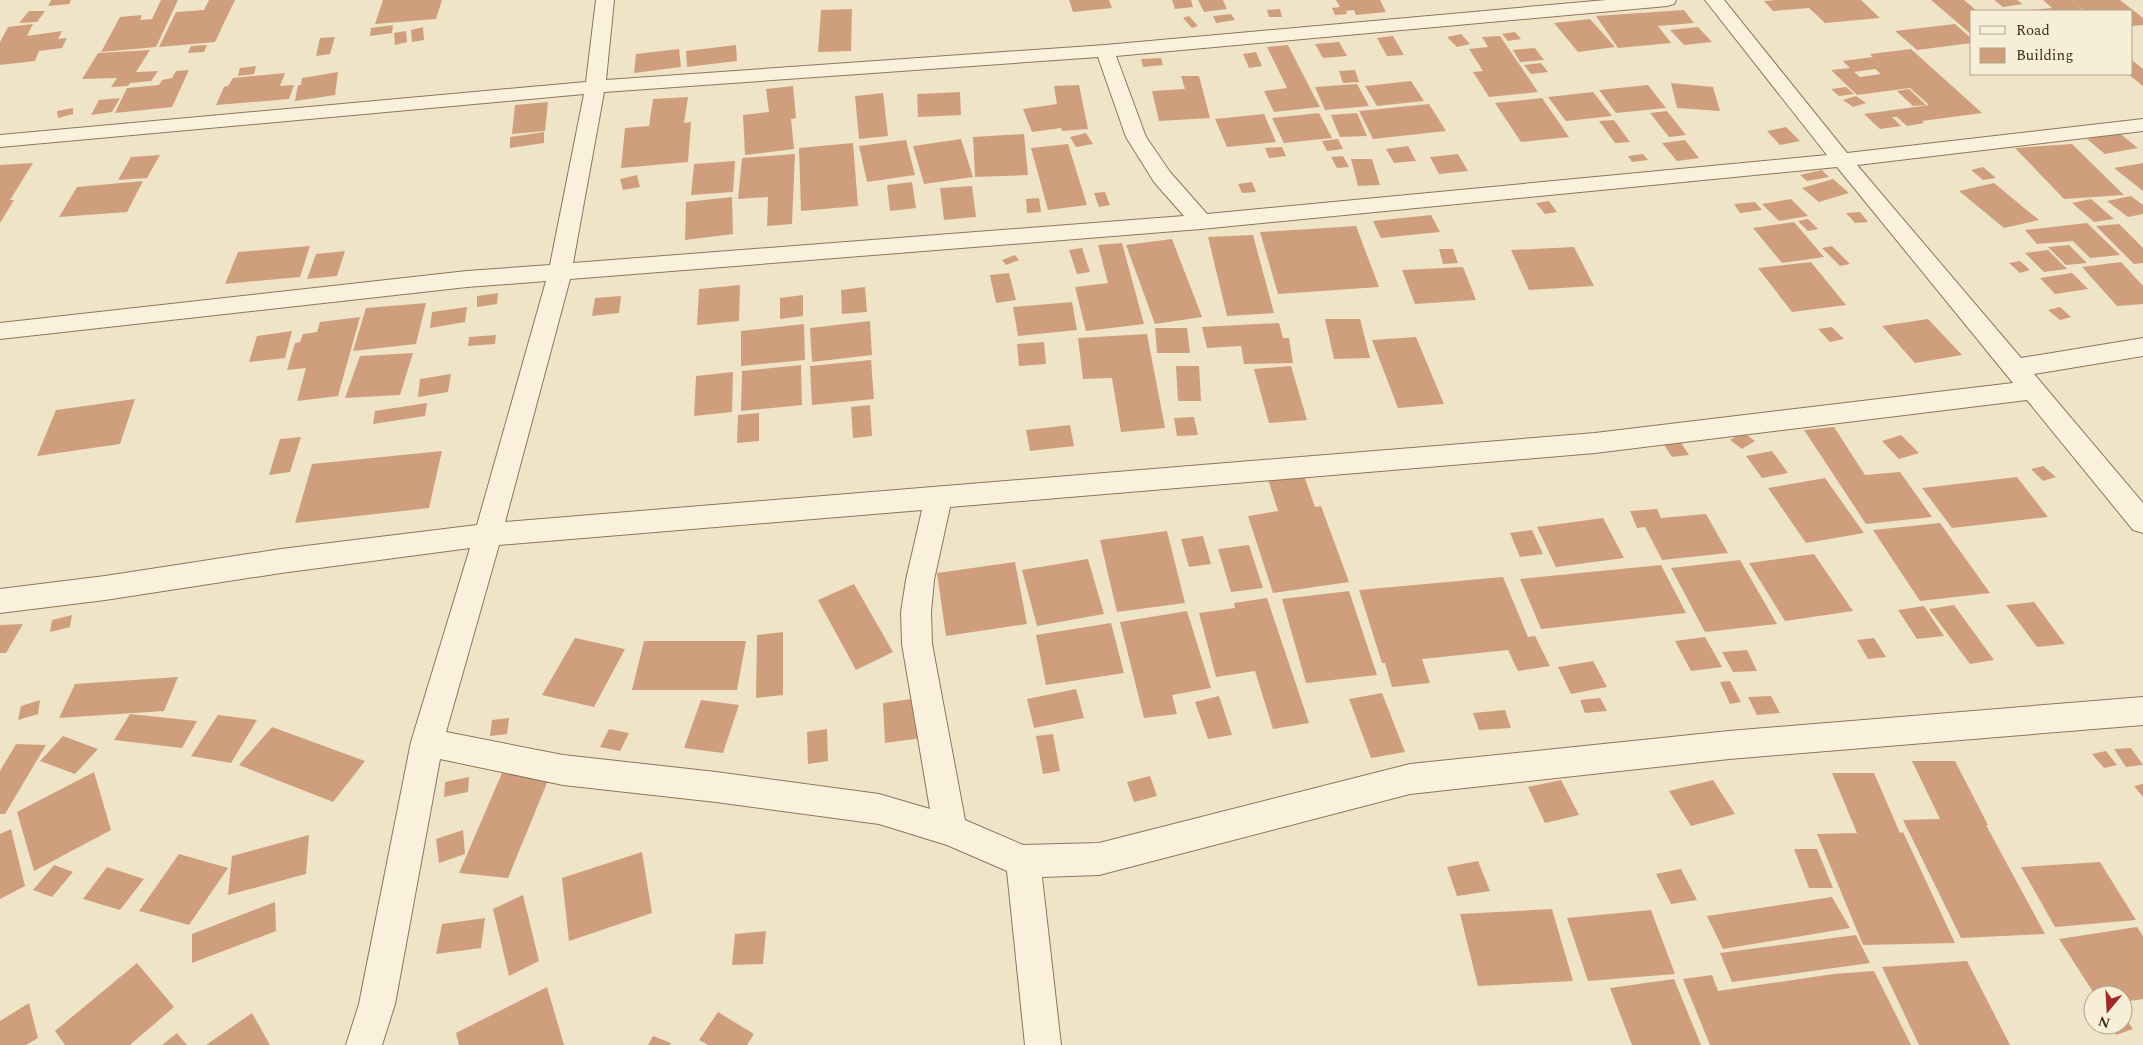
<svg xmlns="http://www.w3.org/2000/svg" width="2143" height="1045" viewBox="0 0 2143 1045" font-family="Spectral,serif">
<style>
.building{fill:#cf9f7d;fill-rule:evenodd}
.lines{fill:none;stroke-linecap:round;stroke-linejoin:round}
.street-casing{stroke:#8d765c;stroke-width:2}
.street{fill:#faf1dc;fill-rule:evenodd}
</style>
<rect width="100%" height="100%" fill="#f0e4c8"/>
<!-- building -->
<path class="building" d="M51,0H71L69,4L48,6Z
M161,0H178L156,47L101,52L120,17L142,15L140,20L152,19Z
M209,0H235L215,42L159,47L176,12L204,10Z
M383,0H442L436,19L375,24Z
M1069,0H1109L1112,8L1073,12Z
M1172,0H1191L1193,7L1175,9Z
M1198,0H1223L1227,9L1204,12Z
M1336,0H1380L1386,12L1356,15L1354,10L1346,11L1347,14L1335,15L1332,8L1340,7Z
M1777,0H1861L1880,18L1825,23L1809,8L1773,11L1764,1Z
M1931,0H1964L1977,11H1972V35Z
M1994,0H2017L2023,4L2003,7Z
M2043,0H2120L2143,18V25L2132,26V11H2084L2076,5L2083,11H2033L2031,10L2052,8Z
M852,9L851,51L818,52L821,10Z
M1280,9L1282,17H1269L1267,10Z
M1684,10L1694,23L1658,26L1671,43L1618,48L1596,16Z
M29,11H45L37,22L19,23Z
M1231,14L1235,20L1216,23L1213,16Z
M1189,16L1198,26L1192,28L1183,18Z
M1590,19L1615,47L1578,52L1554,23Z
M33,24L27,36L62,31L58,39L67,38L62,48L39,51L35,61L0,65V42L8,27Z
M1955,24L1972,39V43L1917,50L1895,31Z
M393,25L392,33L370,36L371,28Z
M423,27L424,40L412,42L411,30Z
M1698,27L1712,42L1684,45L1670,30Z
M406,31L407,42L395,45L394,33Z
M1515,32L1521,39L1508,41L1502,34Z
M1461,34L1470,44L1457,47L1447,37Z
M1393,36L1404,55L1387,56L1377,38Z
M1500,36L1538,92L1489,97L1473,72L1483,71L1469,49L1488,47L1482,37Z
M335,37L330,54L316,56L320,38Z
M1339,42L1347,56L1323,58L1315,44Z
M207,45L204,52L188,53L191,46Z
M736,45L737,61L687,67L686,51Z
M1288,45L1312,92L1320,107L1274,112L1264,91L1287,88L1267,47Z
M1535,48L1544,60L1520,62L1513,50Z
M679,49L681,67L634,73L636,54Z
M1911,49L1982,113L1922,121L1924,123L1907,126L1897,117H1892L1901,126L1880,129L1864,114L1929,105L1910,88L1857,95L1831,70L1850,68L1843,61L1873,57L1870,54ZM1875,69L1881,74L1860,77L1854,72Z
M150,50L136,72L158,71L151,81L130,83L128,86L111,87L117,78L82,79L98,53Z
M1256,52L1262,66L1249,68L1243,54Z
M1161,58L1163,65L1143,67L1141,59Z
M2132,60L2143,69V86L2128,74H2132Z
M1541,63L1548,72L1531,74L1524,65Z
M256,66L254,74L238,76L240,68Z
M189,70L172,107L115,113L127,88L159,85L162,80L172,78L176,71Z
M1355,70L1359,82L1343,83L1339,71Z
M338,72L335,95L295,101L298,85H301L302,78Z
M285,73L280,86L294,85L289,99L216,105L224,87L228,86L233,78Z
M1181,76H1199L1210,118L1159,121L1152,91L1185,89Z
M1411,81L1424,101L1377,106L1365,86Z
M1671,83L1713,87L1720,111L1677,108Z
M1357,84L1369,106L1325,110L1315,87Z
M1079,85L1088,129L1062,131L1061,128L1032,132L1023,109L1057,104L1054,86Z
M1648,85L1666,108L1616,113L1599,90Z
M793,86L796,118L791,119L794,149L745,155L743,115L769,112L766,89Z
M1846,87L1854,94L1839,96L1831,89Z
M1909,89L1926,105L1913,106L1897,91Z
M960,92L961,115L918,117L917,94Z
M1593,92L1612,116L1566,121L1548,97Z
M883,93L888,136L859,139L855,96Z
M1856,96L1866,103L1853,107L1843,100Z
M688,97L684,123L691,122L688,162L621,168L625,128L649,126L653,99Z
M120,98L112,112L91,115L99,100Z
M1542,98L1569,137L1521,142L1495,103Z
M548,102L545,131L512,134L515,105Z
M1429,104L1446,131L1373,139L1359,111Z
M73,108V114L58,118L57,111Z
M1667,111L1686,135L1669,137L1650,113Z
M1319,113L1332,138L1284,143L1272,118Z
M1357,113L1367,136L1340,137L1331,115Z
M1264,114L1276,142L1227,147L1215,119Z
M1614,120L1630,142L1615,143L1599,121Z
M1786,127L1800,141L1780,145L1767,131Z
M544,132V143L510,148V137Z
M1086,133L1093,144L1076,147L1070,137Z
M2119,133L2138,148L2105,154L2087,139Z
M1024,134L1028,175L975,177L973,137Z
M961,139L973,177L924,184L913,146Z
M1338,139L1343,149L1327,151L1322,141Z
M906,140L915,175L867,182L859,146Z
M1685,140L1699,158L1677,161L1662,143Z
M853,143L858,206L801,211L799,148Z
M1068,144L1087,205L1048,210L1031,148Z
M2072,144L2124,195L2064,199L2015,148Z
M1408,146L1416,161L1394,163L1386,149Z
M1282,147L1286,156L1269,158L1265,148Z
M795,154L792,224L767,226L768,197L738,199L742,158Z
M1458,154L1468,171L1439,174L1430,157Z
M1643,154L1648,160L1632,162L1628,156Z
M160,155L147,178L118,180L131,157Z
M1343,156L1349,167L1337,168L1331,157Z
M1351,159H1372L1380,185L1358,186Z
M735,161L733,192L691,195L694,164Z
M33,163L10,200H14L0,223V165Z
M2143,163V191L2114,168Z
M1983,167L1996,178L1983,180L1971,170Z
M1822,170L1829,177L1807,181L1800,175Z
M637,175L640,187L623,190L620,179Z
M1833,179L1849,193L1819,202L1802,188Z
M143,181L127,212L59,217L77,187Z
M912,182L916,208L890,211L887,185Z
M1252,182L1256,192L1242,193L1238,184Z
M1994,183L2039,220L2004,228L1959,191Z
M972,186L976,217L944,220L940,188Z
M1105,192L1110,205L1099,207L1094,193Z
M2131,196L2143,205V214L2128,217L2107,201Z
M732,197L733,234L685,240L686,202Z
M1039,198L1041,212L1027,213L1026,199Z
M1791,199L1808,216L1779,221L1762,204Z
M2091,199L2114,219L2094,222L2072,203Z
M1549,201L1557,212L1545,214L1536,203Z
M1755,202L1762,210L1740,213L1734,204Z
M1860,212L1868,222L1855,223L1846,213Z
M1431,215L1440,232L1381,238L1373,221Z
M1808,219L1818,229L1808,231L1798,221Z
M1794,222L1824,257L1782,263L1753,228Z
M2087,223L2120,255L2090,258L2073,241L2037,244L2025,230Z
M2119,224L2143,248V263L2134,264L2096,226Z
M1356,226L1379,287L1278,294L1260,232Z
M1253,235L1274,313L1227,316L1208,237Z
M1172,239L1202,317L1155,324L1126,245Z
M1122,243L1144,324L1086,331L1075,287L1108,283L1098,245Z
M2069,245L2087,263L2066,265L2048,247Z
M310,246L300,277L225,284L238,252Z
M1832,246L1850,264L1840,266L1822,248Z
M1574,247L1594,286L1529,290L1511,250Z
M1082,248L1090,272L1077,274L1069,250Z
M1439,249H1453L1458,263L1443,264Z
M2048,250L2067,269L2044,272L2025,253Z
M345,251L337,276L307,279L316,254Z
M1015,255L1019,260L1006,265L1002,260Z
M2020,261L2030,270L2020,273L2009,263Z
M1811,262L1846,305L1792,312L1758,268Z
M2121,262L2143,286V304L2117,306L2082,267Z
M1463,267L1476,300L1415,304L1402,270Z
M1009,273L1016,300L996,303L990,275Z
M2072,273L2088,289L2055,294L2040,278Z
M740,285L739,321L697,325L699,289Z
M865,287L867,312L842,314L841,290Z
M498,293L497,304L477,307V296Z
M803,295V316L780,319V298Z
M621,296L619,313L592,316L595,298Z
M1072,302L1077,330L1018,336L1013,307Z
M426,303L416,344L353,351L366,308Z
M467,307L465,322L430,328L432,312Z
M2060,307L2071,317L2060,320L2048,310Z
M360,317L338,396L297,401L306,368L287,370L295,343L300,342L303,334L317,332L320,322Z
M1325,319H1360L1370,358L1334,359Z
M1928,319L1962,355L1915,363L1882,326Z
M870,321L872,355L812,362L810,328Z
M1279,323L1283,338H1289L1293,363L1244,364L1241,346L1207,348L1202,327Z
M804,324L805,360L741,366V331Z
M1832,327L1844,339L1830,342L1818,329Z
M1155,328H1187L1190,353H1157Z
M292,331L285,358L249,362L257,336Z
M1147,334L1165,428L1121,432L1112,378L1083,379L1078,338Z
M496,335L495,344L468,346L469,337Z
M1416,337L1444,404L1398,408L1372,340Z
M1044,342L1046,364L1019,366L1017,344Z
M413,353L400,395L345,398L360,356Z
M871,360L874,399L812,405L810,366Z
M801,365L802,405L741,411L742,371Z
M1176,366H1199L1201,401H1178Z
M1291,366L1307,420L1269,423L1254,369Z
M733,372L732,412L694,416L696,376Z
M451,374L448,392L418,397L420,379Z
M135,399L120,444L37,456L56,410Z
M427,403L425,416L373,424L375,411Z
M870,405L872,436L853,438L851,407Z
M759,413V441L737,443L738,415Z
M1194,417L1198,435L1177,436L1174,418Z
M1070,425L1074,446L1030,451L1026,430Z
M1834,427L1865,475L1900,472L1932,517L1866,524L1804,430Z
M1743,432L1755,441L1742,449L1730,440Z
M1901,435L1919,453L1899,459L1882,441Z
M301,437L290,472L269,475L280,439Z
M1680,441L1689,455L1672,457L1663,443Z
M442,451L429,508L295,523L312,464Z
M1772,451L1788,473L1762,478L1746,456Z
M2043,466L2056,477L2043,481L2031,469Z
M1303,473L1315,507L1321,506L1349,582L1273,593L1248,516L1278,511L1267,476Z
M2017,477L2048,517L1952,528L1922,488Z
M1825,478L1864,533L1806,543L1768,488Z
M1657,509L1661,518L1706,514L1728,553L1662,560L1645,527L1637,528L1630,511Z
M1603,518L1624,558L1556,567L1537,527Z
M1940,523L1990,593L1920,601L1873,530Z
M1532,530L1543,554L1520,557L1510,533Z
M1167,531L1185,603L1117,612L1100,540Z
M1203,536L1211,564L1189,567L1181,539Z
M1249,545L1263,588L1231,592L1218,549Z
M1814,554L1853,611L1785,621L1749,563Z
M1088,559L1104,614L1037,626L1022,570Z
M1740,560L1777,624L1705,632L1671,568Z
M1015,562L1027,624L946,636L937,573Z
M1661,565L1686,613L1541,629L1520,579Z
M1503,577L1528,637L1535,636L1550,666L1518,671L1508,650L1422,659L1430,683L1392,687L1385,663H1382L1359,590Z
M854,584L893,652L856,670L818,600Z
M1349,591L1377,675L1306,683L1282,599Z
M1267,598L1309,723L1273,729L1255,671L1216,677L1199,613L1235,608L1234,603Z
M2034,602L2065,644L2037,647L2006,605Z
M1954,605L1994,660L1970,664L1929,609Z
M1924,606L1944,636L1917,639L1898,610Z
M1187,611L1211,688L1172,695L1177,714L1144,718L1120,622Z
M72,615L70,627L50,632L52,620Z
M1111,623L1124,673L1046,685L1036,635Z
M23,624L6,653H0V625Z
M783,632V695L756,698L757,635Z
M1705,637L1722,667L1691,671L1675,641Z
M575,638L625,649L594,707L542,695Z
M1874,638L1886,657L1868,659L1857,640Z
M644,641H746L737,690H632Z
M1747,650L1757,671L1733,672L1722,652Z
M1593,661L1607,687L1571,694L1558,667Z
M178,677L164,711L59,718L75,684Z
M1730,681L1741,702L1730,704L1720,682Z
M1076,689L1084,718L1034,728L1027,699Z
M1382,693L1405,752L1371,758L1349,699Z
M1219,696L1232,735L1208,739L1195,702Z
M1771,696L1780,713L1757,715L1748,697Z
M918,698L922,738L885,743L883,703Z
M1600,698L1607,711L1585,713L1580,700Z
M40,700L38,714L18,720L21,706Z
M701,700L739,705L723,753L684,748Z
M1505,710L1511,728L1479,730L1473,713Z
M130,714L197,721L182,748L114,740Z
M218,715L257,720L231,763L191,756Z
M509,718L507,734L490,736L492,720Z
M272,727L365,761L333,802L239,765Z
M609,729L629,733L620,751L600,747Z
M827,729L828,761L808,764L807,732Z
M1053,734L1060,771L1043,774L1036,736Z
M63,736L98,749L75,774L40,761Z
M16,744L46,745L5,814H0V771Z
M2131,748L2143,765L2126,767L2114,749Z
M2106,751L2117,765L2104,768L2092,754Z
M1912,761H1955L1988,825H1986L2045,934L1961,938L1903,820L1940,819Z
M94,772L111,830L34,871L17,812Z
M502,773L549,778L508,878L459,873Z
M1832,773H1874L1900,833L1903,832L1955,943L1863,945L1817,834L1857,833Z
M1150,776L1157,796L1134,802L1127,782Z
M469,777L468,792L444,797L445,782Z
M1561,780L1579,815L1545,823L1528,787Z
M1713,780L1735,814L1691,826L1669,791Z
M2143,784V797L2134,786Z
M11,829L25,886L0,899V834Z
M463,830L465,854L439,863L436,839Z
M309,835L306,874L228,895L232,856Z
M1794,849H1817L1833,888H1809Z
M642,852L652,913L569,941L562,878Z
M179,854L228,868L189,925L139,911Z
M1478,861L1490,891L1457,896L1447,867Z
M2100,862L2136,920L2055,927L2021,867Z
M54,865L73,872L52,897L33,890Z
M107,867L144,879L120,910L83,899Z
M1681,869L1697,900L1671,904L1656,874Z
M523,895L539,961L509,976L493,909Z
M1832,897L1850,928L1723,949L1707,916Z
M275,902L276,931L192,963V934Z
M1552,909L1573,981L1478,986L1460,914Z
M1651,910L1675,974L1588,981L1567,918Z
M485,918L481,948L436,954L442,924Z
M2137,927L2143,936V999L2123,1002V995H2095L2059,939Z
M766,931L763,964L732,965L735,934Z
M1856,935L1870,963L1732,982L1720,953Z
M1967,961L2010,1045H1919L1882,967Z
M137,963L174,1007L130,1045H65L55,1031Z
M1874,971L1911,1045H1710L1683,979L1712,975L1718,991L1833,974Z
M1674,979L1701,1045H1632L1610,988Z
M547,987L564,1045H459L456,1033Z
M29,1003L38,1038L26,1045H0V1021Z
M718,1012L754,1034L747,1045H708L699,1040Z
M252,1013L270,1045H206Z
M2123,1015L2133,1029L2116,1035L2109,1025H2123Z
M177,1033L187,1045H162Z
M653,1036L671,1043L670,1045H648Z"/>
<g class="lines">
<defs>
<path id="street" d="M596,0H614L606,80L1105,45L1606,0H1676L1674,4L1667,6L1116,56L1146,137L1170,172L1207,214L1827,155L1705,0H1724L1847,153L2143,119V131L1857,165L2021,358L2143,338V356L2034,374L2143,503V533L2133,530L2027,400L1595,453L950,507L934,580L931,612L932,644L965,820L1023,845L1099,843L1410,764L1729,731L2143,697V725L1729,759L1410,794L1099,875L1042,877L1061,1045H1025L1007,871L947,845L879,824L716,802L563,785L440,759L395,1004L382,1045H346L359,1004L411,742L470,548L281,573L105,600L0,613V589L105,576L281,549L477,525L546,281L467,287L0,339V323L467,271L550,265L584,94L0,147V135L586,82ZM1098,57L1126,137L1154,182L1184,216L573,263L604,92ZM1837,167L2013,383L1595,433L505,522L570,279L1201,229ZM922,510L906,580L901,612L902,644L930,809L879,794L716,772L563,755L446,732L499,545Z"/>
</defs>
<!-- street casing -->
<use href="#street" class="street-casing"/>
<!-- street -->
<use href="#street" class="street"/>
</g>
<!-- legend -->
<rect x="1970" y="10" width="162" height="65" fill="#f7eed8" stroke="#ada18e"/>
<rect x="1980" y="26" width="25" height="8" fill="#faf1dc" stroke="#ada18e"/>
<text x="2016" y="35" font-size="15" fill="#3d2e20">Road</text>
<rect x="1980" y="48" width="25" height="15" fill="#cf9f7d" stroke="#ada18e"/>
<text x="2016" y="60" font-size="15" fill="#3d2e20">Building</text>
<!-- north arrow -->
<g transform="translate(2108 1010) rotate(198)"><circle r="24" fill="#f7eed8" stroke="#ada18e"/>
<path d="M0-4L9 19L0 12L-9 19Z" fill="#9e2a2b"/>
<text y="-8" font-size="14" font-weight="bold" text-anchor="middle" fill="#3d2e20">N</text>
</g>
</svg>
